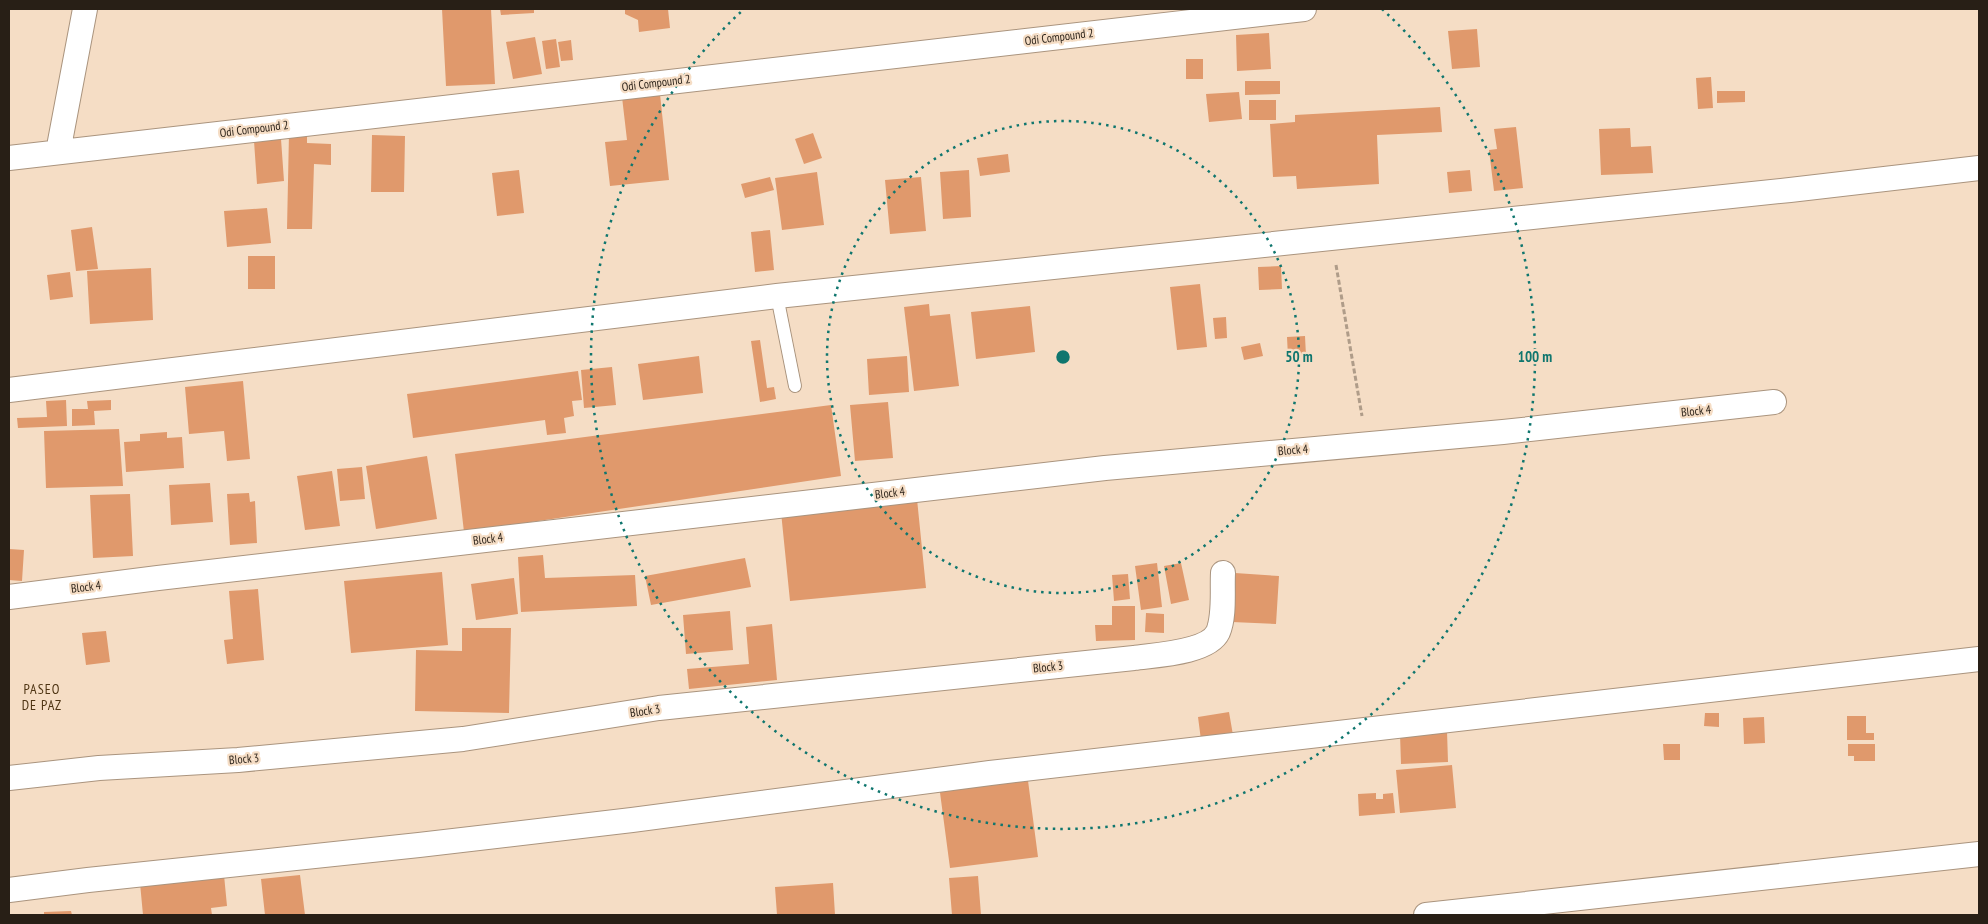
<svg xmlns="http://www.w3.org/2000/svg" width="1988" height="924" viewBox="0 0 1988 924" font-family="'PT Sans Narrow',sans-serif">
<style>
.building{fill:#e0996c}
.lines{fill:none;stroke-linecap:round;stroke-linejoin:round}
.service-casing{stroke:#aa947e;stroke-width:14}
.minor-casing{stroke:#aa947e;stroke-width:26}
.path{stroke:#af9c89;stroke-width:3;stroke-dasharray:5 2.5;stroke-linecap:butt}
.service{stroke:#fff;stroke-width:12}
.minor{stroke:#fff;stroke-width:24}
.ring{fill:none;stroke:#0f766e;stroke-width:2.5;stroke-dasharray:2.5 5}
.labels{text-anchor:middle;stroke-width:4.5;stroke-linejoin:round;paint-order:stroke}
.street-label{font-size:12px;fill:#281f16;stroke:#f5ddc5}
.neighbourhood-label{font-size:14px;letter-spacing:1px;fill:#4e3413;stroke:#f5ddc5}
.centre{fill:#0f766e;stroke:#f5ddc5;stroke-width:2.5}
.ring-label{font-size:15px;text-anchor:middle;font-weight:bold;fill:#0f766e;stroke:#f5ddc5;stroke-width:4.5;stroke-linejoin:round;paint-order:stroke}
</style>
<rect width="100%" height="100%" fill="#f5ddc5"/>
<!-- building -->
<path class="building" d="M442,9H491L495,84L446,86Z
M500,9H534V13L501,15Z
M625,9H668L670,28L639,32L638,20L625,14Z
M1477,29L1480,67L1452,69L1448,31Z
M1269,33L1271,69L1237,71L1236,35Z
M535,37L542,74L513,79L506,42Z
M556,39L560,67L546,69L542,41Z
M571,40L573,60L561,61L558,42Z
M1186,59H1203V79H1186Z
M1711,77L1713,108L1698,109L1696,78Z
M1245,81H1280V94L1245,95Z
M1717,91H1745V102L1717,103Z
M1239,92L1242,119L1209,122L1206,94Z
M660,94L669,180L610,186L605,142L627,140L622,97Z
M1249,100H1276V120H1249Z
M1440,107L1442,132L1377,135L1379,184L1297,189L1296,176L1273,177L1270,124L1295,122V115Z
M1516,127L1523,188L1494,191L1489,150L1497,149L1494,129Z
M1630,128L1631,147L1651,146L1653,173L1601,175L1599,129Z
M289,133H307V143L331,144V165L314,164L312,229H287Z
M813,133L822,158L804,164L795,139Z
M372,135L405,136L404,192H371Z
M281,139L284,181L257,184L254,141Z
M1008,154L1010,172L980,176L977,158Z
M519,170L524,213L497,216L492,173Z
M969,170L971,217L943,219L940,172Z
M1470,170L1472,191L1449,193L1447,172Z
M817,172L824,225L782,230L775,178Z
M770,177L774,190L745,198L741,184Z
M921,177L926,231L890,234L885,180Z
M267,208L271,243L227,247L224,211Z
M92,227L98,269L76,271L71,230Z
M770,230L774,270L755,272L751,232Z
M248,256H275V289H248Z
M1281,266L1282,289L1259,290L1258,267Z
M151,268L153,320L90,324L87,271Z
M70,272L73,297L50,300L47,275Z
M1200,284L1207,347L1177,350L1170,287Z
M929,304L930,316L950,314L959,386L914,391L904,307Z
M1030,306L1035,352L976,359L971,312Z
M1226,317L1227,338L1215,339L1213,318Z
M1305,336L1306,356L1288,357L1287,337Z
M760,340L767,388L774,387L776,399L760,402L751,341Z
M1260,343L1263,356L1244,360L1241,347Z
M699,356L703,393L643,400L638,364Z
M907,356L909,392L869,395L867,359Z
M612,367L616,405L584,408L581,370Z
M578,371L582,400L572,401L574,416L564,418L566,433L547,435L545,420L413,438L407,394Z
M243,381L250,459L227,461L224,431L189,434L185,387Z
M66,400L67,426L18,428L17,418L47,417L46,401Z
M111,400V410L94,411L95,425L72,426V409H88L87,401Z
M888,402L893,458L855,461L850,405Z
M831,405L841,476L464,532L455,454Z
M119,429L123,486L46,488L44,431Z
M167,432V438L182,437L184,468L126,472L124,442L140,441V434Z
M427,456L437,519L376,529L366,466Z
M362,467L365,499L340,501L337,469Z
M332,471L340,526L305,530L297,476Z
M210,483L213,522L171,525L169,485Z
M249,493L250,502L255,501L257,543L230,545L227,494Z
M130,494L133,556L93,558L90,495Z
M917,499L926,588L790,601L781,512Z
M9,549L24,550L22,581L9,580Z
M543,555L545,578L635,575L637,606L521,612L518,557Z
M745,558L751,587L651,605L645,576Z
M1157,563L1162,607L1141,610L1135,566Z
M1181,563L1189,600L1171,604L1164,566Z
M442,572L448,645L351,653L344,581Z
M1235,573L1279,576L1276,624L1232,622Z
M1128,574L1130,599L1114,601L1112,575Z
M514,578L518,614L476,620L471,584Z
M258,589L264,660L227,664L224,640L233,639L229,591Z
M1112,606H1135V640L1096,641L1095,625H1112Z
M730,611L733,650L686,654L683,615Z
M1146,613L1164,614V633L1145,632Z
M772,624L777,680L689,689L687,669L749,664L746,627Z
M462,628H511L509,713L415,711L416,650L462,651Z
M106,631L110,662L86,665L82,633Z
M1229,712L1233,735L1201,740L1198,717Z
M1705,713H1719V727L1704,726Z
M1847,716H1866V733H1874V740H1847Z
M1764,717L1765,743L1744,744L1743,718Z
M1447,731L1448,762L1401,764L1400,734Z
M1663,744H1680V760H1664Z
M1848,744H1875V761H1854V756H1848Z
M1452,765L1456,808L1400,813L1396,770Z
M1027,773L1038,857L950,868L939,785Z
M1376,793V799H1383V794L1393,793L1395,813L1359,816L1358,794Z
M224,875L227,906L211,908L212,915H143L140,883Z
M300,875L305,915H265L261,879Z
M978,876L981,915H952L949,878Z
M833,883L835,915H777L775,887Z
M71,911L72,915H44V912Z"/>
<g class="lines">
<defs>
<path id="service" d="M777,296L795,386"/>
<path id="minor" d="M58,152L85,9
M9,158L1304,9
M9,390L777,296L1790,190L1979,168
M9,597L158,578L1105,468L1503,432L1774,402
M9,778L99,768L238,760L463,739L659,708L1134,658C1154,655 1208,653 1218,632C1225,615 1222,591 1223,573
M9,890L88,880L419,845L632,820L990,773L1979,659
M1426,915L1979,854"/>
</defs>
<!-- service casing -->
<use href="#service" class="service-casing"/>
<!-- minor casing -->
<use href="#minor" class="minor-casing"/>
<!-- path -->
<path class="path" d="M1336,265L1362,416"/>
<!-- service -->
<use href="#service" class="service"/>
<!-- minor -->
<use href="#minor" class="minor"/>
</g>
<!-- distance rings -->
<g class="ring">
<circle cx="1063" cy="357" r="236"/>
<path d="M1382 9A472 472 0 1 1 744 9"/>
</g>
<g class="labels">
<!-- street labels -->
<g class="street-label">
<text transform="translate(1059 37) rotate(-7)" y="4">Odi Compound 2</text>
<text transform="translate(656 83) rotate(-7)" y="4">Odi Compound 2</text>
<text transform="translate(254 129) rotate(-7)" y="4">Odi Compound 2</text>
<text transform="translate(1696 411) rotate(-6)" y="4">Block 4</text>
<text transform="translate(1293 450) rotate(-5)" y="4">Block 4</text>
<text transform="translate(890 493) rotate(-7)" y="4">Block 4</text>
<text transform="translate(488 539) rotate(-7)" y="4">Block 4</text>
<text transform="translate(86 587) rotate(-7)" y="4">Block 4</text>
<text transform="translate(1048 667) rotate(-6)" y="4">Block 3</text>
<text transform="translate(645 711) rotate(-8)" y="4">Block 3</text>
<text transform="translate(244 759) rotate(-5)" y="4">Block 3</text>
</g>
<!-- neighbourhood labels -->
<g class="neighbourhood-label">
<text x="42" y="694">PASEO<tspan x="42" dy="16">DE PAZ</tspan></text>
</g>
</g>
<circle cx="1063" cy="357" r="8" class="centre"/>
<g class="ring-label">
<text x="1299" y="362">50 m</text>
<text x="1535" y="362">100 m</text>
</g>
<!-- border -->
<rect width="1988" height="924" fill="none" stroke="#281f16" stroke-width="20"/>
</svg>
